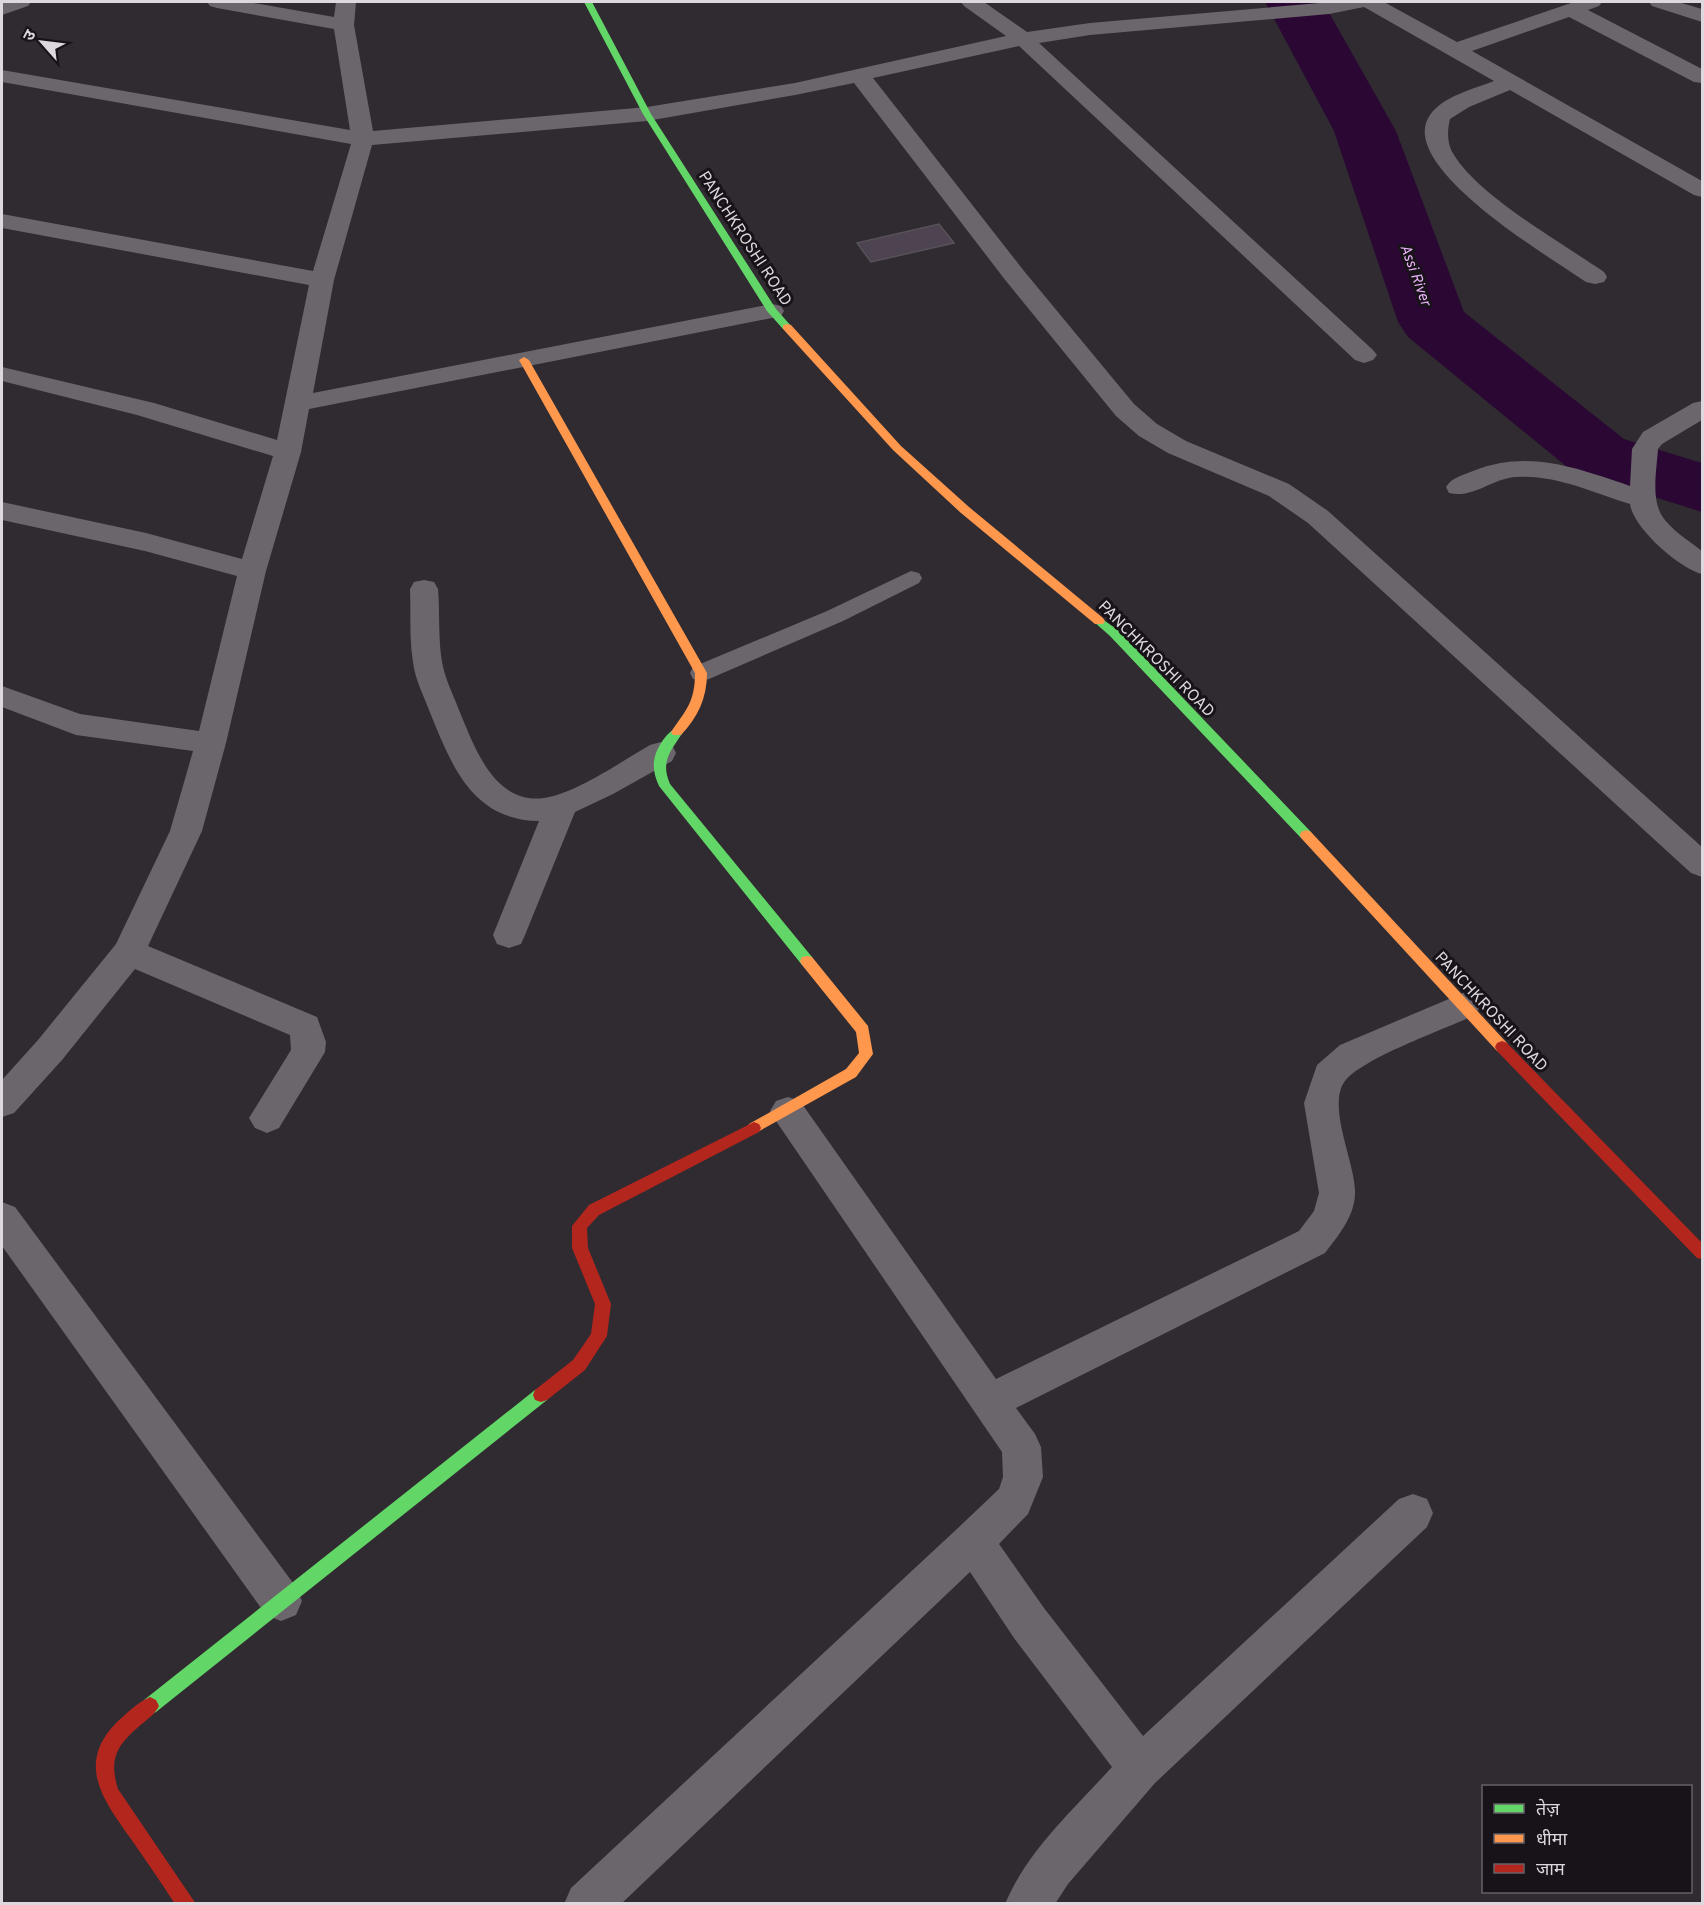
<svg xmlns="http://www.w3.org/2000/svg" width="1704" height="1905" viewBox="0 0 1704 1905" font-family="Overpass,'Noto Sans Devanagari',sans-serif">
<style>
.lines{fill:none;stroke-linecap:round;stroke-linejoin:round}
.river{fill:#2b0834;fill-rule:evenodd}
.building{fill:#4e4351;stroke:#575258;stroke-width:1.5}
.lane{fill:#6b666c;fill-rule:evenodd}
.street{fill:#6b666c;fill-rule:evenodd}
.fast{fill:#63d668;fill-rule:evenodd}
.slow{fill:#ff974d;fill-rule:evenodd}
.jam{fill:#b3261e;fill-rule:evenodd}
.labels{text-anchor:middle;stroke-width:6;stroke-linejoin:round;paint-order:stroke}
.far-water-label{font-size:15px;font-style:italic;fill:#ebb2fa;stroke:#171318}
.street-label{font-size:16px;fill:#ddd7de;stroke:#171318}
</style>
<rect width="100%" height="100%" fill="#302b31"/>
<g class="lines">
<!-- river -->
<path class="river" d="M1265,2H1323L1396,131L1464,312L1624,439L1702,463V512L1572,471L1408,337L1398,322L1334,131Z"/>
</g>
<!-- building -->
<path class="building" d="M939,224L954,243L871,262L857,243Z"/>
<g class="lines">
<!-- lane -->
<path class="lane" d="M911,571L919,573L922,578L919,583L843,621L709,679L701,681L693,679L690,673L693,667L827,611Z"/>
<!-- street -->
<path class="street" d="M2,2H31L28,6L2,15Z
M207,2H248L334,17L336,2H356L354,25L373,131L647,107L795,83L1006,36L964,6L961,2H984L1027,32L1090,23L1331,2H1384L1457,42L1574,2H1602L1599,6L1588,10L1702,69V83L1694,82L1569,17L1472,51L1702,181V197L1694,195L1510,90L1469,107L1450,119C1447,131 1447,145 1454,155C1480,197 1562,243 1604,272L1607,277L1604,282L1595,284L1586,282C1553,259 1394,166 1430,115C1443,96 1474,89 1494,81L1364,7L1329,14L1090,35L1039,43L1373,350L1377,355L1373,360L1364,363L1355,360L1019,46L873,78L1024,271L1134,404L1157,424L1186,441L1289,484L1328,511L1702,847V877L1691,873L1308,523L1269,496L1168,453L1139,436L1116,416L1006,281L854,83L795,95L647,121L372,145L334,280L313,393L772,304L781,306L784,311L781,316L772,318L309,409L301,452L266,571L226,743L202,831L148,946L317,1017L326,1042L325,1052L279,1128L267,1133L255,1128L249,1118L291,1050L290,1035L135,969L62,1060L14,1113L2,1117V1080L38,1040L116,944L170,831L193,751L76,735L2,707V686L80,714L199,731L237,576L145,551L2,520V502L146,533L242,559L273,456L137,415L2,381V367L154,403L277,440L309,285L2,228V214L313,271L351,144L2,82V70L350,130L334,29L217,8L210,6Z
M1649,2H1678L1702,9V22L1652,6Z
M1702,401V420L1662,444L1658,449C1657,466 1652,493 1659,510C1666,527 1688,540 1702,551V574C1680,569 1633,528 1630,504C1594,493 1555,474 1516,477C1493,478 1473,499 1449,493L1446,487C1451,478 1463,475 1473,471C1529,449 1576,468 1630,486L1632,449L1643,432L1693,403Z
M424,580L434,582L438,589C440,613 438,638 442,662C445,679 453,694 459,710C474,746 494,805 544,798C575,794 622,761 650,745L661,742L672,745L676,753L672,761L613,794L575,812L525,935L521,944L509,948L497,944L493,935L539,821C471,820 451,764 429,710C423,694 415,679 413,662C409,638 411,613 410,589L414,582Z
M1463,993L1475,997L1480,1006L1475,1015C1445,1029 1363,1058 1345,1081C1326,1106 1356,1164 1355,1193C1355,1216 1338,1236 1325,1253L1016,1408L1035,1434L1041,1447L1043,1477L1028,1514L999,1544L1044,1608L1143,1736L1399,1499L1413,1494L1427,1499L1433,1513L1427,1527L1155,1783L1068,1884L1055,1904H1005C1027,1851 1074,1809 1112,1767L1014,1638L970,1572L621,1904H564L571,1888L959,1527L999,1489L1003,1477L1002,1452L776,1121L770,1111L776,1101L788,1097L800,1101L996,1379L1299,1231L1314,1211L1319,1193L1304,1103L1317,1065L1340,1045Z
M2,1202L15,1207L296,1587L302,1601L296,1615L281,1621L266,1615L2,1246Z"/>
<!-- fast -->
<path class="fast" d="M584,2H592L651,114L776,309L792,327L791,329H783L767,311L643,114Z
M1099,617L1118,630L1311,832L1312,835L1311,838H1301L1110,636L1093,621Z
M677,728L683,732C671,751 660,761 670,784L812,957L814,961L812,965H802L659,786C651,769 652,756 663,740C667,735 671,730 677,728Z
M541,1388L547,1390L549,1395L547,1400L156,1712L150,1715L144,1712L141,1706L144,1700L535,1390Z"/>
<!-- slow -->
<path class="slow" d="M787,324L791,325L901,446L969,507L1103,618L1105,621L1103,624H1095L961,513L893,450L783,329V325Z
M524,357L529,360L707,673C707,698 698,717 681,735H673L671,732C686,710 695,702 695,673L519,360Z
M1306,830L1311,832L1507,1043L1509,1047L1507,1051H1497L1301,838L1300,835L1301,832Z
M807,956L812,957L868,1026L873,1054L856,1077L754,1134L749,1132L747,1128L749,1124L846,1069L859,1053L856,1032L802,965L800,961L802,957Z"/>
<!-- jam -->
<path class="jam" d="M1502,1041L1507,1043L1702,1243V1259L1697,1258L1497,1051L1495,1047L1497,1043Z
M754,1122L759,1124L761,1128L759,1132L599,1215L587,1228L588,1248L611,1304L607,1336L585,1370L547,1400L541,1402L535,1400L533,1395L535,1390L573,1360L591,1334L595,1304L572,1248V1226L589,1205Z
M150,1697L156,1700L159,1706C155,1714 149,1718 143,1723C118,1744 108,1757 118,1789L196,1904H175C161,1882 146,1861 131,1839C104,1801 75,1764 117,1722C127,1713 138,1702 150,1697Z"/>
</g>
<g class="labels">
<!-- far-water labels -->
<g class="far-water-label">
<text transform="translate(1416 275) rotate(70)" y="5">Assi River</text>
</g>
<!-- street labels -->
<g class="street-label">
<text transform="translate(746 238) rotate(57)" y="6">PANCHKROSHI ROAD</text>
<text transform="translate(1157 658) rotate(45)" y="6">PANCHKROSHI ROAD</text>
<text transform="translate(1492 1011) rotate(47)" y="6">PANCHKROSHI ROAD</text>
</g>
</g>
<!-- border -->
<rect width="1704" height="1905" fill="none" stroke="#ddd7de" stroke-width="6"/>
<!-- legend -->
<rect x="1482" y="1785" width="210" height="108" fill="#171318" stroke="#666167" stroke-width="1.5"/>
<rect x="1494" y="1804" width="30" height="9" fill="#63d668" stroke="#666167" stroke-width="1.5"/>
<text x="1536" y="1815" font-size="18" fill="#ddd7de">तेज़</text>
<rect x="1494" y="1834" width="30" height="9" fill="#ff974d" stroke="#666167" stroke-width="1.5"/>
<text x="1536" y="1845" font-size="18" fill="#ddd7de">धीमा</text>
<rect x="1494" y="1864" width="30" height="9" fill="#b3261e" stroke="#666167" stroke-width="1.5"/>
<text x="1536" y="1875" font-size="18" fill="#ddd7de">जाम</text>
<!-- north arrow -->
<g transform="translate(42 42) rotate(298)" stroke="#171318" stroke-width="4.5" paint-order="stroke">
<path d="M0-4.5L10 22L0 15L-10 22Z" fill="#ddd7de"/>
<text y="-9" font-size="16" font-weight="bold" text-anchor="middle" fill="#ddd7de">उ</text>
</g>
</svg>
